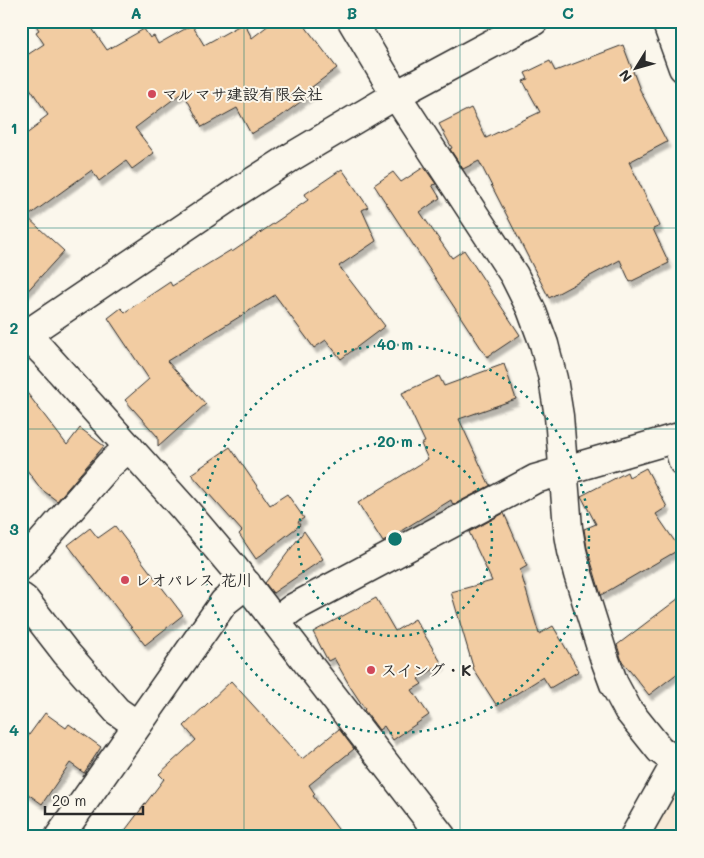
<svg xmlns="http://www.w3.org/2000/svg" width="704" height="858" viewBox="0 0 704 858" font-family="Mali,'Klee One',sans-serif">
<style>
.built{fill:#f8ead6}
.building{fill:#f2cca2;stroke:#2b2b2b;filter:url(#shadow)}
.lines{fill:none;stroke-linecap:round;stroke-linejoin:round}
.minor-casing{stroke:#2b2b2b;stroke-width:31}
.minor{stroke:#fbf7ec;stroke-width:28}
.grid{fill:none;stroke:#0f766e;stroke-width:1;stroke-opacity:0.55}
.ring{fill:none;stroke:#0f766e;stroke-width:2.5;stroke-dasharray:2.5 5}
.poi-dot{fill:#d1495b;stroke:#fbf7ec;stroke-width:2}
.labels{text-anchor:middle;stroke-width:4;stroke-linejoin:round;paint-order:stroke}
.poi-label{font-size:16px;font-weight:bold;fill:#2b2b2b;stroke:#fbf7ec;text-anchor:start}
.centre{fill:#0f766e;stroke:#fbf7ec;stroke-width:2.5}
.ring-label{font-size:15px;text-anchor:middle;font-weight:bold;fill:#0f766e;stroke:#fbf7ec;stroke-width:4;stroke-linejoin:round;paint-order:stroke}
.neatline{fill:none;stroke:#0f766e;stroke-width:2}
.grid-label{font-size:16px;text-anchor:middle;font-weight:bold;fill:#0f766e}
</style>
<defs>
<filter id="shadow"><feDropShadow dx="3" dy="5.5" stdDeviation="1" flood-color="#0004"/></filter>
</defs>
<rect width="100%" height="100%" fill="#fbf7ec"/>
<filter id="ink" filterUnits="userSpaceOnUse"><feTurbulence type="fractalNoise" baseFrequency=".02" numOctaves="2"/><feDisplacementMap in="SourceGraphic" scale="10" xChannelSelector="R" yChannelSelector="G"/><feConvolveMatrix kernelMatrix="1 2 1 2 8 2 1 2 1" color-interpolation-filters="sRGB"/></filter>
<g filter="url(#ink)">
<!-- built -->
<path class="built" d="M683,776V837H648Z"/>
<!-- building -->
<path class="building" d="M33,21H87L107,50L144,29L150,38L154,36L158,44L192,25L204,45L244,23L252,38L274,21H301L337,68L308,90L311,94L280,117L251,134L237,108L202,127L183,92L135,128L154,153L132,169L126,161L99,181L92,170L27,217L64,251L21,298V138L41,123L40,121L48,115L21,75V59L44,44L36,32L39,30Z
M623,45L640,90L667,142L629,162L660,226L653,229L669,263L630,282L620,260L549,298L479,161L463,169L450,149L452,148L439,124L471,108L486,138L540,112L523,81L528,79L525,73L550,61L555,71Z
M424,167L436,184L432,185L440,198L420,212L452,258L464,250L520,335L487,357L374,185L393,172L401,182Z
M342,169L368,207L362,210L376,241L339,266L385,326L341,359L326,340L314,348L275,295L167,361L206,404L158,447V437L125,400L149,379L108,318L121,308L125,312L170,282L172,286L231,250L232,252L308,200L305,194Z
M504,364L516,399L459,419L489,484L491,485L453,505L451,500L383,542L358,503L428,459L421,444L425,442L402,393L439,376L444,386Z
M21,385L67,445L80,428L104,446L57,501L41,489L21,462Z
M230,447L270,505L287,494L304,518L298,522L300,525L256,559L239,534L242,531L191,474Z
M646,468L667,507L656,514L680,549L601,595L587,548L584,529L596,524L581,496L627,472L629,477Z
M504,513L527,566L520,570L539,634L553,626L579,671L550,688L543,677L497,706L474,670L451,592L492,581L469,532Z
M115,526L183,615L145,645L68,545L90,528L98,538Z
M304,531L323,559L273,593L265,583Z
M683,595V669L649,695L622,661L617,645Z
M376,598L395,631L415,619L442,664L418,679L422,684L412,690L429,715L393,740L384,726L379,730L364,710L365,709L351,688L334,658L328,661L313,632Z
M231,681L302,759L339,729L354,749L309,785L315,794L313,796L344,837H120L164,779L159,774L196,740L184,726Z
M45,713L66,728L69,724L101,747L84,773L70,763L42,804L21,789V746Z"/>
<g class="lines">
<defs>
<path id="minor" d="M352,21L396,95L514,275L531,309L544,344L553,379L559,416L568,528L572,551L578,574L604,657L614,684L628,710L660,750L677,762
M666,21L683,68
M21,329L43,352L185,510L234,568L442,837
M21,338L240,190L293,156L396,95L534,21
M676,438L683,462
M21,566L109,465L129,447
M21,597L25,600L66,653L117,711L137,725
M276,621L293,608L535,479L683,436
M59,837L224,602L247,584
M634,837L670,773L683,755"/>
</defs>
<!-- minor casing -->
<use href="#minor" class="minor-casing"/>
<!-- minor -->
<use href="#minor" class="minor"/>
</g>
</g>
<!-- grid -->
<path class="grid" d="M244,21V837M460,21V837M21,228H683M21,429H683M21,630H683"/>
<!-- distance rings -->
<g class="ring">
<circle cx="395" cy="539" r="97"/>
<circle cx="395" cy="539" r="194"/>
</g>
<!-- markers -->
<g class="poi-dot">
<circle cx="152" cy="94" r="5"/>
<circle cx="125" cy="580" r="5"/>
<circle cx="371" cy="670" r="5"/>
</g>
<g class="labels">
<!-- poi labels -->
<g class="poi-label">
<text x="162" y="100">マルマサ建設有限会社</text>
<text x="135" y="586">レオパレス 花川</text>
<text x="381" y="676">スイング・K</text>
</g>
</g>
<circle cx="395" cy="539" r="8" class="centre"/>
<g class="ring-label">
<text x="395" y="350">40 m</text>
<text x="395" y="447">20 m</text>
</g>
<!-- margin -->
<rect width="704" height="858" fill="none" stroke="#fbf7ec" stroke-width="55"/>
<!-- north arrow -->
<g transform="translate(636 68) rotate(233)" stroke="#fbf7ec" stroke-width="4" paint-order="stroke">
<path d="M0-4L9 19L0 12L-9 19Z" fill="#2b2b2b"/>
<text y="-8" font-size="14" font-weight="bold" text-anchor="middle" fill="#2b2b2b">N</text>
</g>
<!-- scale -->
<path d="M45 806v8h98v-8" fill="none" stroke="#2b2b2b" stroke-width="2.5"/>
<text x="52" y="806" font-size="15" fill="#2b2b2b" stroke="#fbf7ec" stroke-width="4" paint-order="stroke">20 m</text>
<rect x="28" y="28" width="648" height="802" class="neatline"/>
<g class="grid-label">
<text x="136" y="19">A</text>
<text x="352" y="19">B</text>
<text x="568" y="19">C</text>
<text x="14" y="134">1</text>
<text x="14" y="334">2</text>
<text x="14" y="535">3</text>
<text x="14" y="736">4</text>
</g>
</svg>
